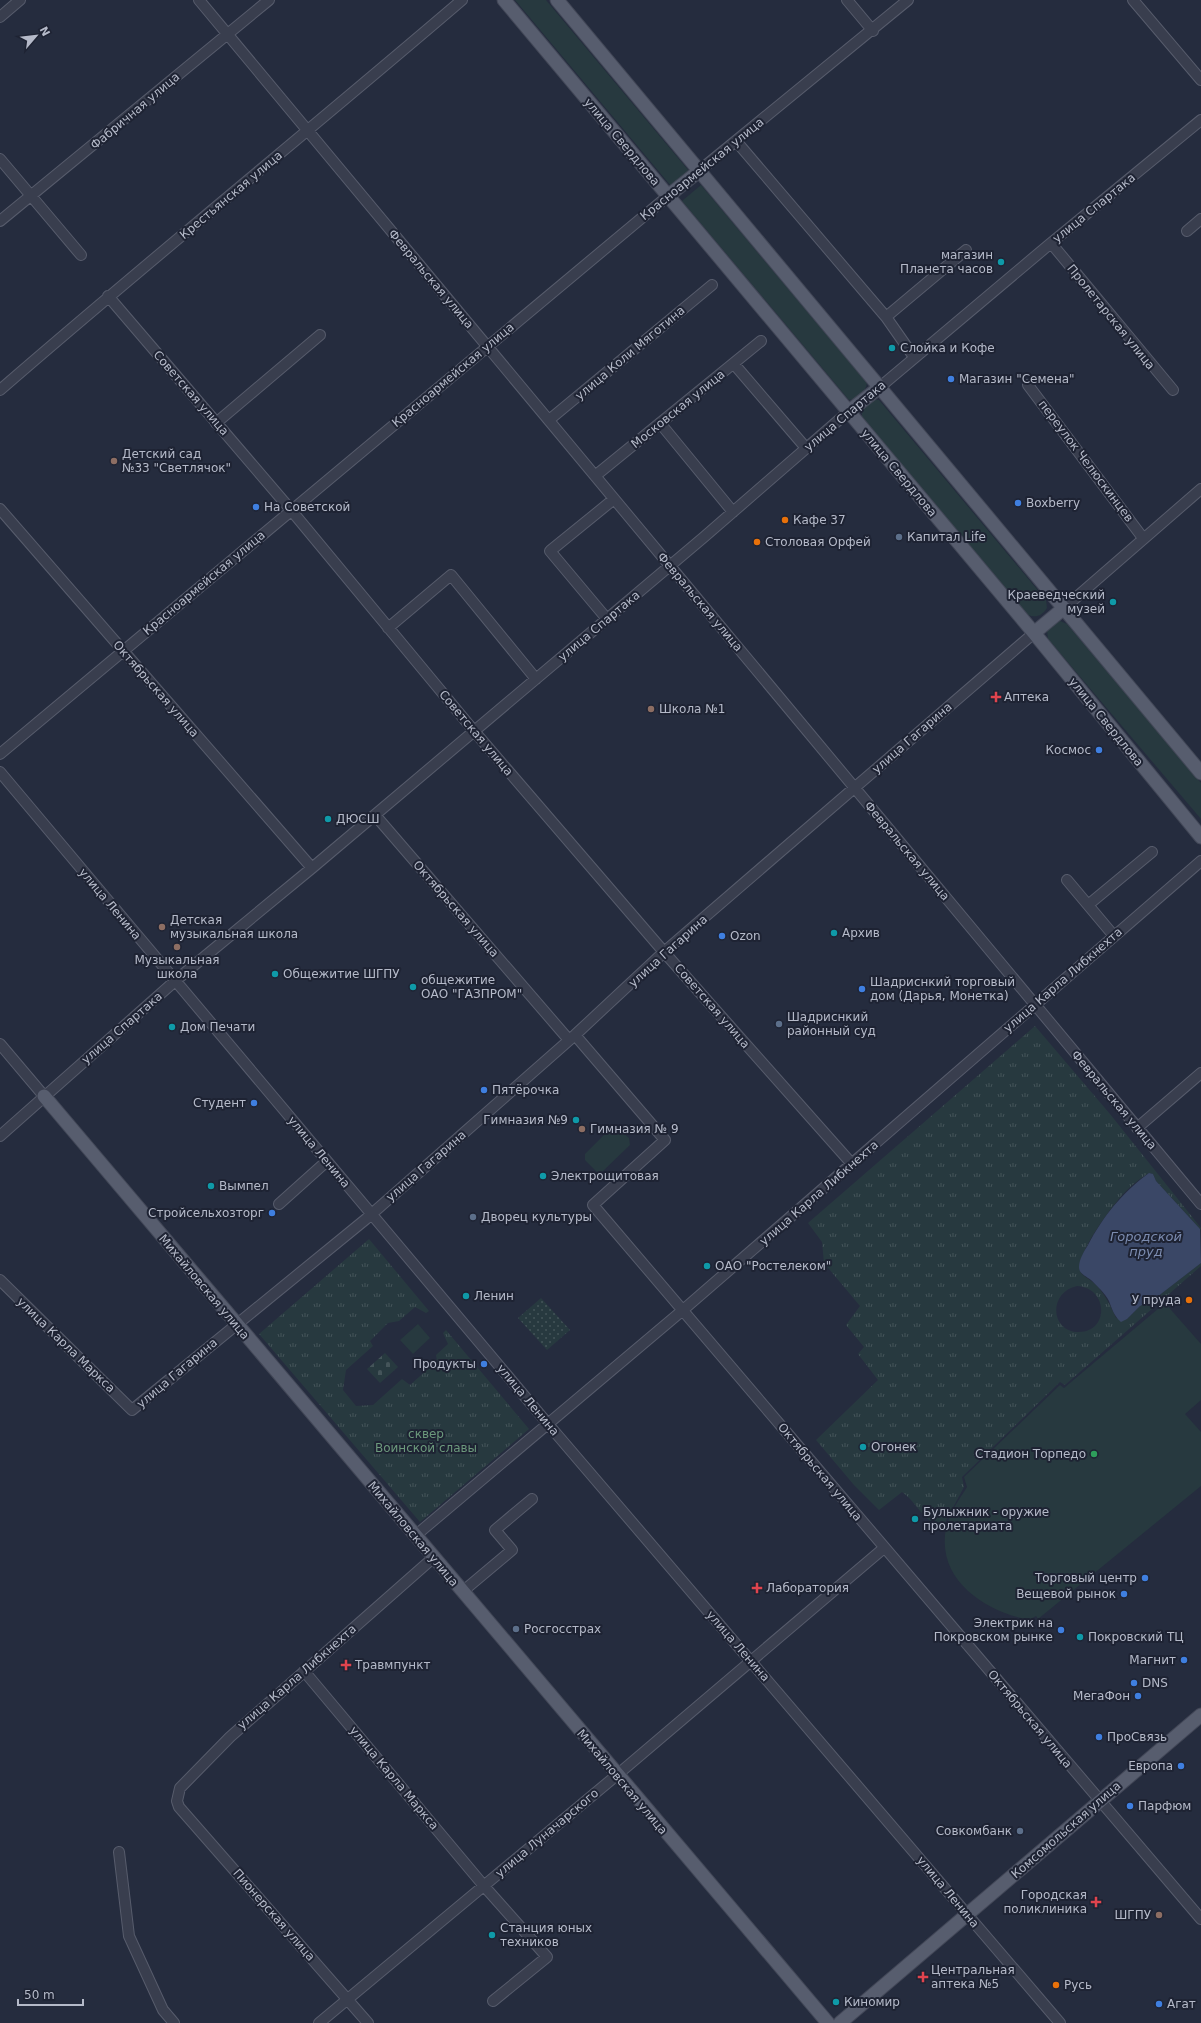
<svg xmlns="http://www.w3.org/2000/svg" width="1201" height="2023" viewBox="0 0 1201 2023" font-family="'DejaVu Sans',sans-serif">
<style>
.grass{fill:#27393f}
.cemetery{fill:url(#cemetery-stones)}
.park{fill:url(#park-tufts);fill-rule:evenodd}
.garden{fill:url(#garden-dots)}
.water{fill:#3a4766}
.lines{fill:none;stroke-linecap:round;stroke-linejoin:round}
.minor-casing{stroke:#575c6c;stroke-width:12}
.major-casing{stroke:#424757;stroke-width:15}
.minor{stroke:#393e4e;stroke-width:10}
.major{stroke:#575d6e;stroke-width:13}
.culture-dot{fill:#0f9aa8;stroke:#1e2333;stroke-width:1.5}
.shop-dot{fill:#3f7fe0;stroke:#1e2333;stroke-width:1.5}
.education-dot{fill:#8d6e63;stroke:#1e2333;stroke-width:1.5}
.food-dot{fill:#e8710a;stroke:#1e2333;stroke-width:1.5}
.service-dot{fill:#5c6f8a;stroke:#1e2333;stroke-width:1.5}
.health-dot{fill:#e0444e;stroke:#1e2333;stroke-width:1.5}
.leisure-dot{fill:#2e9e5b;stroke:#1e2333;stroke-width:1.5}
.labels{text-anchor:middle;stroke-width:4;stroke-linejoin:round;paint-order:stroke}
.street-label{font-size:12px;fill:#b5bac9;stroke:#1e2333}
.poi-label{font-size:12px;fill:#b5bac9;stroke:#1e2333;text-anchor:start}
.park-label{font-size:12px;fill:#6c997c;stroke:#1e2333}
.water-label{font-size:13px;font-style:italic;fill:#7c8cb0;stroke:#1e2333}
</style>
<defs>
<pattern id="cemetery-stones" width="16" height="16" patternUnits="userSpaceOnUse"><rect width="16" height="16" fill="#27393f"/><path d="M2 7V4a2 2 0 0 1 4 0v3zM10 15v-3a2 2 0 0 1 4 0v3z" fill="#445459"/></pattern>
<pattern id="park-tufts" width="24" height="20" patternUnits="userSpaceOnUse"><rect width="24" height="20" fill="#27393f"/><path d="M3 7l-1-3M5 7V3M7 7l1-3M15 17l-1-3M17 17v-4M19 17l1-3" fill="none" stroke="#445459"/></pattern>
<pattern id="garden-dots" width="8" height="8" patternUnits="userSpaceOnUse"><rect width="8" height="8" fill="#27393f"/><path d="M2 2h.1M6 6h.1" fill="none" stroke="#445459" stroke-width="1.8" stroke-linecap="round"/></pattern>
</defs>
<rect width="100%" height="100%" fill="#252c3e"/>
<!-- grass -->
<path class="grass" d="M515,0H546L689,171L671,186Z
M701,185L867,383C866,392 857,399 849,400L682,201Z
M873,400H879L1046,600L1047,608C1042,616 1036,618 1028,615L862,417V410Z
M1058,620L1067,624L1201,783V819L1048,639L1047,630Z
M616,1127L629,1138L630,1145L603,1171L597,1172L585,1160V1154L611,1128Z
M1165,1303L1201,1344V1400L1185,1414L1201,1432V1486L1038,1619L1036,1616L1029,1620C985,1611 936,1580 946,1528C949,1513 959,1500 967,1487L964,1477L1060,1385L1064,1388Z
M418,1324L430,1338L413,1354L400,1340Z"/>
<!-- cemetery -->
<path class="cemetery" d="M385,1353L398,1367L380,1383L367,1369Z"/>
<!-- park -->
<path class="park" d="M1035,1026L1110,1114L1201,1228V1230L1156,1181L1153,1174L1149,1173C1141,1178 1134,1183 1127,1190C1116,1200 1071,1259 1081,1273C1084,1277 1091,1280 1095,1284C1105,1294 1110,1305 1116,1318L1127,1319L1140,1306L1157,1297L1201,1263V1266L1065,1385L1060,1382L962,1477L964,1487L943,1526C923,1523 918,1503 902,1492L879,1510L854,1485L816,1440L878,1380L858,1354L864,1347L846,1325L860,1306L824,1263L822,1242L808,1223ZM1077,1286C1109,1288 1109,1332 1079,1332C1050,1332 1048,1292 1077,1286Z
M369,1239L429,1311L426,1313L415,1307L399,1321L388,1323L370,1341L373,1346L346,1370L343,1390L356,1406L373,1405L402,1379L410,1385L437,1361L436,1355L448,1344L443,1333L446,1330L529,1429L420,1522L259,1334Z"/>
<!-- garden -->
<path class="garden" d="M541,1298L570,1330L547,1350L518,1318Z"/>
<!-- water -->
<path class="water" d="M1149,1173L1153,1174L1156,1181L1200,1229L1201,1263L1157,1297L1140,1306L1127,1319L1121,1322C1114,1316 1112,1309 1109,1301C1105,1293 1097,1286 1091,1280C1086,1276 1079,1274 1079,1267C1079,1260 1084,1251 1088,1245C1104,1215 1122,1193 1149,1173Z"/>
<g class="lines">
<defs>
<path id="minor" d="M199,0L1201,1204
M847,0L873,31
M1133,0L1201,80
M0,17L20,0
M736,141L886,317L914,357
M0,159L81,255
M699,171L908,0
M0,221L269,0
M1187,231L1201,219
M1051,243L1173,390
M108,296L291,510L474,731L664,952L852,1164
M886,317L966,250
M734,364L806,448
M1028,385L1143,538
M880,387L1051,243L1201,120
M0,390C152,258 309,131 462,0
M549,420L712,285
M216,423L320,335
M660,423L733,512
M595,476L761,341
M0,509L312,868
M1064,608L1201,489
M607,619L550,551L614,499
M388,628L451,575L536,679
M0,754L668,196
M0,772L548,1424L1060,2023
M375,815L569,1040
M1067,880L1114,936
M1088,905L1152,852
M575,1035L665,1140L593,1205L1201,1919
M0,1044L44,1096
M1137,1128L1201,1073
M0,1136L175,981L312,868L704,537L848,412
M279,1204L327,1161
M0,1280L132,1410L366,1219L575,1035L664,952L1034,633
M415,1536L683,1310L1201,861
M462,1592L512,1550L495,1530L532,1499
M304,1671L484,1886L547,1957L493,2001
M119,1852L129,1936L163,2010L174,2023
M319,2023L617,1775L884,1548
M368,2023L179,1807L177,1801L180,1788L230,1737L433,1558"/>
<path id="major" d="M504,0L1034,633L1201,837
M557,0L1201,773
M668,196L699,171
M848,412L880,387
M1034,633L1064,608
M44,1096L828,2023
M840,2023L1201,1715"/>
</defs>
<!-- minor casing -->
<use href="#minor" class="minor-casing"/>
<!-- major casing -->
<use href="#major" class="major-casing"/>
<!-- minor -->
<use href="#minor" class="minor"/>
<!-- major -->
<use href="#major" class="major"/>
</g>
<!-- markers -->
<g class="culture-dot">
<circle cx="1001" cy="262" r="4"/>
<circle cx="892" cy="348" r="4"/>
<circle cx="1113" cy="602" r="4"/>
<circle cx="328" cy="819" r="4"/>
<circle cx="834" cy="933" r="4"/>
<circle cx="275" cy="974" r="4"/>
<circle cx="413" cy="987" r="4"/>
<circle cx="172" cy="1027" r="4"/>
<circle cx="576" cy="1120" r="4"/>
<circle cx="543" cy="1176" r="4"/>
<circle cx="211" cy="1186" r="4"/>
<circle cx="707" cy="1266" r="4"/>
<circle cx="466" cy="1296" r="4"/>
<circle cx="863" cy="1447" r="4"/>
<circle cx="915" cy="1519" r="4"/>
<circle cx="1080" cy="1637" r="4"/>
<circle cx="492" cy="1935" r="4"/>
<circle cx="836" cy="2002" r="4"/>
</g>
<g class="shop-dot">
<circle cx="951" cy="379" r="4"/>
<circle cx="1018" cy="503" r="4"/>
<circle cx="256" cy="507" r="4"/>
<circle cx="1099" cy="750" r="4"/>
<circle cx="722" cy="936" r="4"/>
<circle cx="862" cy="989" r="4"/>
<circle cx="484" cy="1090" r="4"/>
<circle cx="254" cy="1103" r="4"/>
<circle cx="272" cy="1213" r="4"/>
<circle cx="484" cy="1364" r="4"/>
<circle cx="1145" cy="1578" r="4"/>
<circle cx="1124" cy="1594" r="4"/>
<circle cx="1061" cy="1630" r="4"/>
<circle cx="1184" cy="1660" r="4"/>
<circle cx="1134" cy="1683" r="4"/>
<circle cx="1138" cy="1696" r="4"/>
<circle cx="1099" cy="1737" r="4"/>
<circle cx="1181" cy="1766" r="4"/>
<circle cx="1130" cy="1806" r="4"/>
<circle cx="1159" cy="2004" r="4"/>
</g>
<g class="education-dot">
<circle cx="114" cy="461" r="4"/>
<circle cx="651" cy="709" r="4"/>
<circle cx="162" cy="927" r="4"/>
<circle cx="177" cy="947" r="4"/>
<circle cx="582" cy="1129" r="4"/>
<circle cx="1159" cy="1915" r="4"/>
</g>
<g class="food-dot">
<circle cx="785" cy="520" r="4"/>
<circle cx="757" cy="542" r="4"/>
<circle cx="1189" cy="1300" r="4"/>
<circle cx="1056" cy="1985" r="4"/>
</g>
<g class="service-dot">
<circle cx="899" cy="537" r="4"/>
<circle cx="779" cy="1024" r="4"/>
<circle cx="473" cy="1217" r="4"/>
<circle cx="516" cy="1629" r="4"/>
<circle cx="1020" cy="1831" r="4"/>
</g>
<g class="health-dot">
<path d="M994 691h4v4h4v4h-4v4h-4v-4h-4v-4h4z"/>
<path d="M755 1582h4v4h4v4h-4v4h-4v-4h-4v-4h4z"/>
<path d="M344 1659h4v4h4v4h-4v4h-4v-4h-4v-4h4z"/>
<path d="M1094 1896h4v4h4v4h-4v4h-4v-4h-4v-4h4z"/>
<path d="M921 1971h4v4h4v4h-4v4h-4v-4h-4v-4h4z"/>
</g>
<circle class="leisure-dot" cx="1094" cy="1454" r="4"/>
<g class="labels">
<!-- street labels -->
<g class="street-label">
<text transform="translate(135 111) rotate(-40)" y="4">Фабричная улица</text>
<text transform="translate(622 142) rotate(50)" y="4">улица Свердлова</text>
<text transform="translate(702 169) rotate(-39)" y="4">Красноармейская улица</text>
<text transform="translate(231 195) rotate(-40)" y="4">Крестьянская улица</text>
<text transform="translate(1094 208) rotate(-39)" y="4">улица Спартака</text>
<text transform="translate(431 279) rotate(50)" y="4">Февральская улица</text>
<text transform="translate(1111 317) rotate(51)" y="4">Пролетарская улица</text>
<text transform="translate(630 353) rotate(-40)" y="4">улица Коли Мяготина</text>
<text transform="translate(453 375) rotate(-40)" y="4">Красноармейская улица</text>
<text transform="translate(191 393) rotate(49)" y="4">Советская улица</text>
<text transform="translate(678 409) rotate(-39)" y="4">Московская улица</text>
<text transform="translate(845 416) rotate(-40)" y="4">улица Спартака</text>
<text transform="translate(1086 461) rotate(53)" y="4">переулок Челюскинцев</text>
<text transform="translate(899 473) rotate(50)" y="4">улица Свердлова</text>
<text transform="translate(204 583) rotate(-40)" y="4">Красноармейская улица</text>
<text transform="translate(700 602) rotate(50)" y="4">Февральская улица</text>
<text transform="translate(599 626) rotate(-40)" y="4">улица Спартака</text>
<text transform="translate(156 689) rotate(49)" y="4">Октябрьская улица</text>
<text transform="translate(1106 722) rotate(51)" y="4">улица Свердлова</text>
<text transform="translate(476 733) rotate(50)" y="4">Советская улица</text>
<text transform="translate(912 738) rotate(-41)" y="4">улица Гагарина</text>
<text transform="translate(907 851) rotate(50)" y="4">Февральская улица</text>
<text transform="translate(110 904) rotate(50)" y="4">улица Ленина</text>
<text transform="translate(456 909) rotate(49)" y="4">Октябрьская улица</text>
<text transform="translate(668 951) rotate(-42)" y="4">улица Гагарина</text>
<text transform="translate(1063 980) rotate(-41)" y="4">улица Карла Либкнехта</text>
<text transform="translate(712 1006) rotate(49)" y="4">Советская улица</text>
<text transform="translate(122 1028) rotate(-41)" y="4">улица Спартака</text>
<text transform="translate(1114 1100) rotate(50)" y="4">Февральская улица</text>
<text transform="translate(319 1152) rotate(50)" y="4">улица Ленина</text>
<text transform="translate(426 1166) rotate(-41)" y="4">улица Гагарина</text>
<text transform="translate(819 1193) rotate(-41)" y="4">улица Карла Либкнехта</text>
<text transform="translate(204 1287) rotate(50)" y="4">Михайловская улица</text>
<text transform="translate(66 1345) rotate(44)" y="4">улица Карла Маркса</text>
<text transform="translate(177 1373) rotate(-40)" y="4">улица Гагарина</text>
<text transform="translate(528 1400) rotate(50)" y="4">улица Ленина</text>
<text transform="translate(820 1472) rotate(50)" y="4">Октябрьская улица</text>
<text transform="translate(413 1534) rotate(50)" y="4">Михайловская улица</text>
<text transform="translate(738 1646) rotate(49)" y="4">улица Ленина</text>
<text transform="translate(297 1677) rotate(-41)" y="4">улица Карла Либкнехта</text>
<text transform="translate(1030 1719) rotate(50)" y="4">Октябрьская улица</text>
<text transform="translate(394 1778) rotate(50)" y="4">улица Карла Маркса</text>
<text transform="translate(622 1782) rotate(50)" y="4">Михайловская улица</text>
<text transform="translate(1066 1830) rotate(-41)" y="4">Комсомольская улица</text>
<text transform="translate(547 1833) rotate(-40)" y="4">улица Луначарского</text>
<text transform="translate(948 1892) rotate(50)" y="4">улица Ленина</text>
<text transform="translate(274 1915) rotate(49)" y="4">Пионерская улица</text>
</g>
<!-- poi labels -->
<g class="poi-label">
<text x="993" y="259" text-anchor="end">магазин<tspan x="993" dy="14">Планета часов</tspan></text>
<text x="900" y="352">Слойка и Кофе</text>
<text x="959" y="383">Магазин "Семена"</text>
<text x="122" y="458">Детский сад<tspan x="122" dy="14">№33 "Светлячок"</tspan></text>
<text x="1026" y="507">Boxberry</text>
<text x="264" y="511">На Советской</text>
<text x="793" y="524">Кафе 37</text>
<text x="907" y="541">Капитал Life</text>
<text x="765" y="546">Столовая Орфей</text>
<text x="1105" y="599" text-anchor="end">Краеведческий<tspan x="1105" dy="14">музей</tspan></text>
<text x="1004" y="701">Аптека</text>
<text x="659" y="713">Школа №1</text>
<text x="1091" y="754" text-anchor="end">Космос</text>
<text x="336" y="823">ДЮСШ</text>
<text x="170" y="924">Детская<tspan x="170" dy="14">музыкальная школа</tspan></text>
<text x="842" y="937">Архив</text>
<text x="730" y="940">Ozon</text>
<text x="177" y="964" text-anchor="middle">Музыкальная<tspan x="177" dy="14">школа</tspan></text>
<text x="283" y="978">Общежитие ШГПУ</text>
<text x="421" y="984">общежитие<tspan x="421" dy="14">ОАО "ГАЗПРОМ"</tspan></text>
<text x="870" y="986">Шадриснкий торговый<tspan x="870" dy="14">дом (Дарья, Монетка)</tspan></text>
<text x="787" y="1021">Шадриснкий<tspan x="787" dy="14">районный суд</tspan></text>
<text x="180" y="1031">Дом Печати</text>
<text x="492" y="1094">Пятёрочка</text>
<text x="246" y="1107" text-anchor="end">Студент</text>
<text x="568" y="1124" text-anchor="end">Гимназия №9</text>
<text x="590" y="1133">Гимназия № 9</text>
<text x="551" y="1180">Электрощитовая</text>
<text x="219" y="1190">Вымпел</text>
<text x="264" y="1217" text-anchor="end">Стройсельхозторг</text>
<text x="481" y="1221">Дворец культуры</text>
<text x="715" y="1270">ОАО "Ростелеком"</text>
<text x="474" y="1300">Ленин</text>
<text x="1181" y="1304" text-anchor="end">У пруда</text>
<text x="476" y="1368" text-anchor="end">Продукты</text>
<text x="871" y="1451">Огонек</text>
<text x="1086" y="1458" text-anchor="end">Стадион Торпедо</text>
<text x="923" y="1516">Булыжник - оружие<tspan x="923" dy="14">пролетариата</tspan></text>
<text x="1137" y="1582" text-anchor="end">Торговый центр</text>
<text x="766" y="1592">Лаборатория</text>
<text x="1116" y="1598" text-anchor="end">Вещевой рынок</text>
<text x="1053" y="1627" text-anchor="end">Электрик на<tspan x="1053" dy="14">Покровском рынке</tspan></text>
<text x="524" y="1633">Росгосстрах</text>
<text x="1088" y="1641">Покровский ТЦ</text>
<text x="1176" y="1664" text-anchor="end">Магнит</text>
<text x="355" y="1669">Травмпункт</text>
<text x="1142" y="1687">DNS</text>
<text x="1130" y="1700" text-anchor="end">МегаФон</text>
<text x="1107" y="1741">ПроСвязь</text>
<text x="1173" y="1770" text-anchor="end">Европа</text>
<text x="1138" y="1810">Парфюм</text>
<text x="1012" y="1835" text-anchor="end">Совкомбанк</text>
<text x="1087" y="1899" text-anchor="end">Городская<tspan x="1087" dy="14">поликлиника</tspan></text>
<text x="1151" y="1919" text-anchor="end">ШГПУ</text>
<text x="500" y="1932">Станция юных<tspan x="500" dy="14">техников</tspan></text>
<text x="931" y="1974">Центральная<tspan x="931" dy="14">аптека №5</tspan></text>
<text x="1064" y="1989">Русь</text>
<text x="844" y="2006">Киномир</text>
<text x="1167" y="2008">Агат</text>
</g>
<!-- park labels -->
<g class="park-label">
<text x="426" y="1438">сквер<tspan x="426" dy="14">Воинской славы</tspan></text>
</g>
<!-- water labels -->
<g class="water-label">
<text x="1146" y="1241">Городской<tspan x="1146" dy="15">пруд</tspan></text>
</g>
</g>
<!-- north arrow -->
<g transform="translate(36 36) rotate(62)" stroke="#1e2333" stroke-width="3" paint-order="stroke">
<path d="M0-3L7 15L0 10L-7 15Z" fill="#b5bac9"/>
<text y="-6" font-size="11" font-weight="bold" text-anchor="middle" fill="#b5bac9">N</text>
</g>
<!-- scale -->
<path d="M18 1999v6h65v-6" fill="none" stroke="#b5bac9" stroke-width="2"/>
<text x="24" y="1999" font-size="12" fill="#b5bac9" stroke="#1e2333" stroke-width="3" paint-order="stroke">50 m</text>
</svg>
